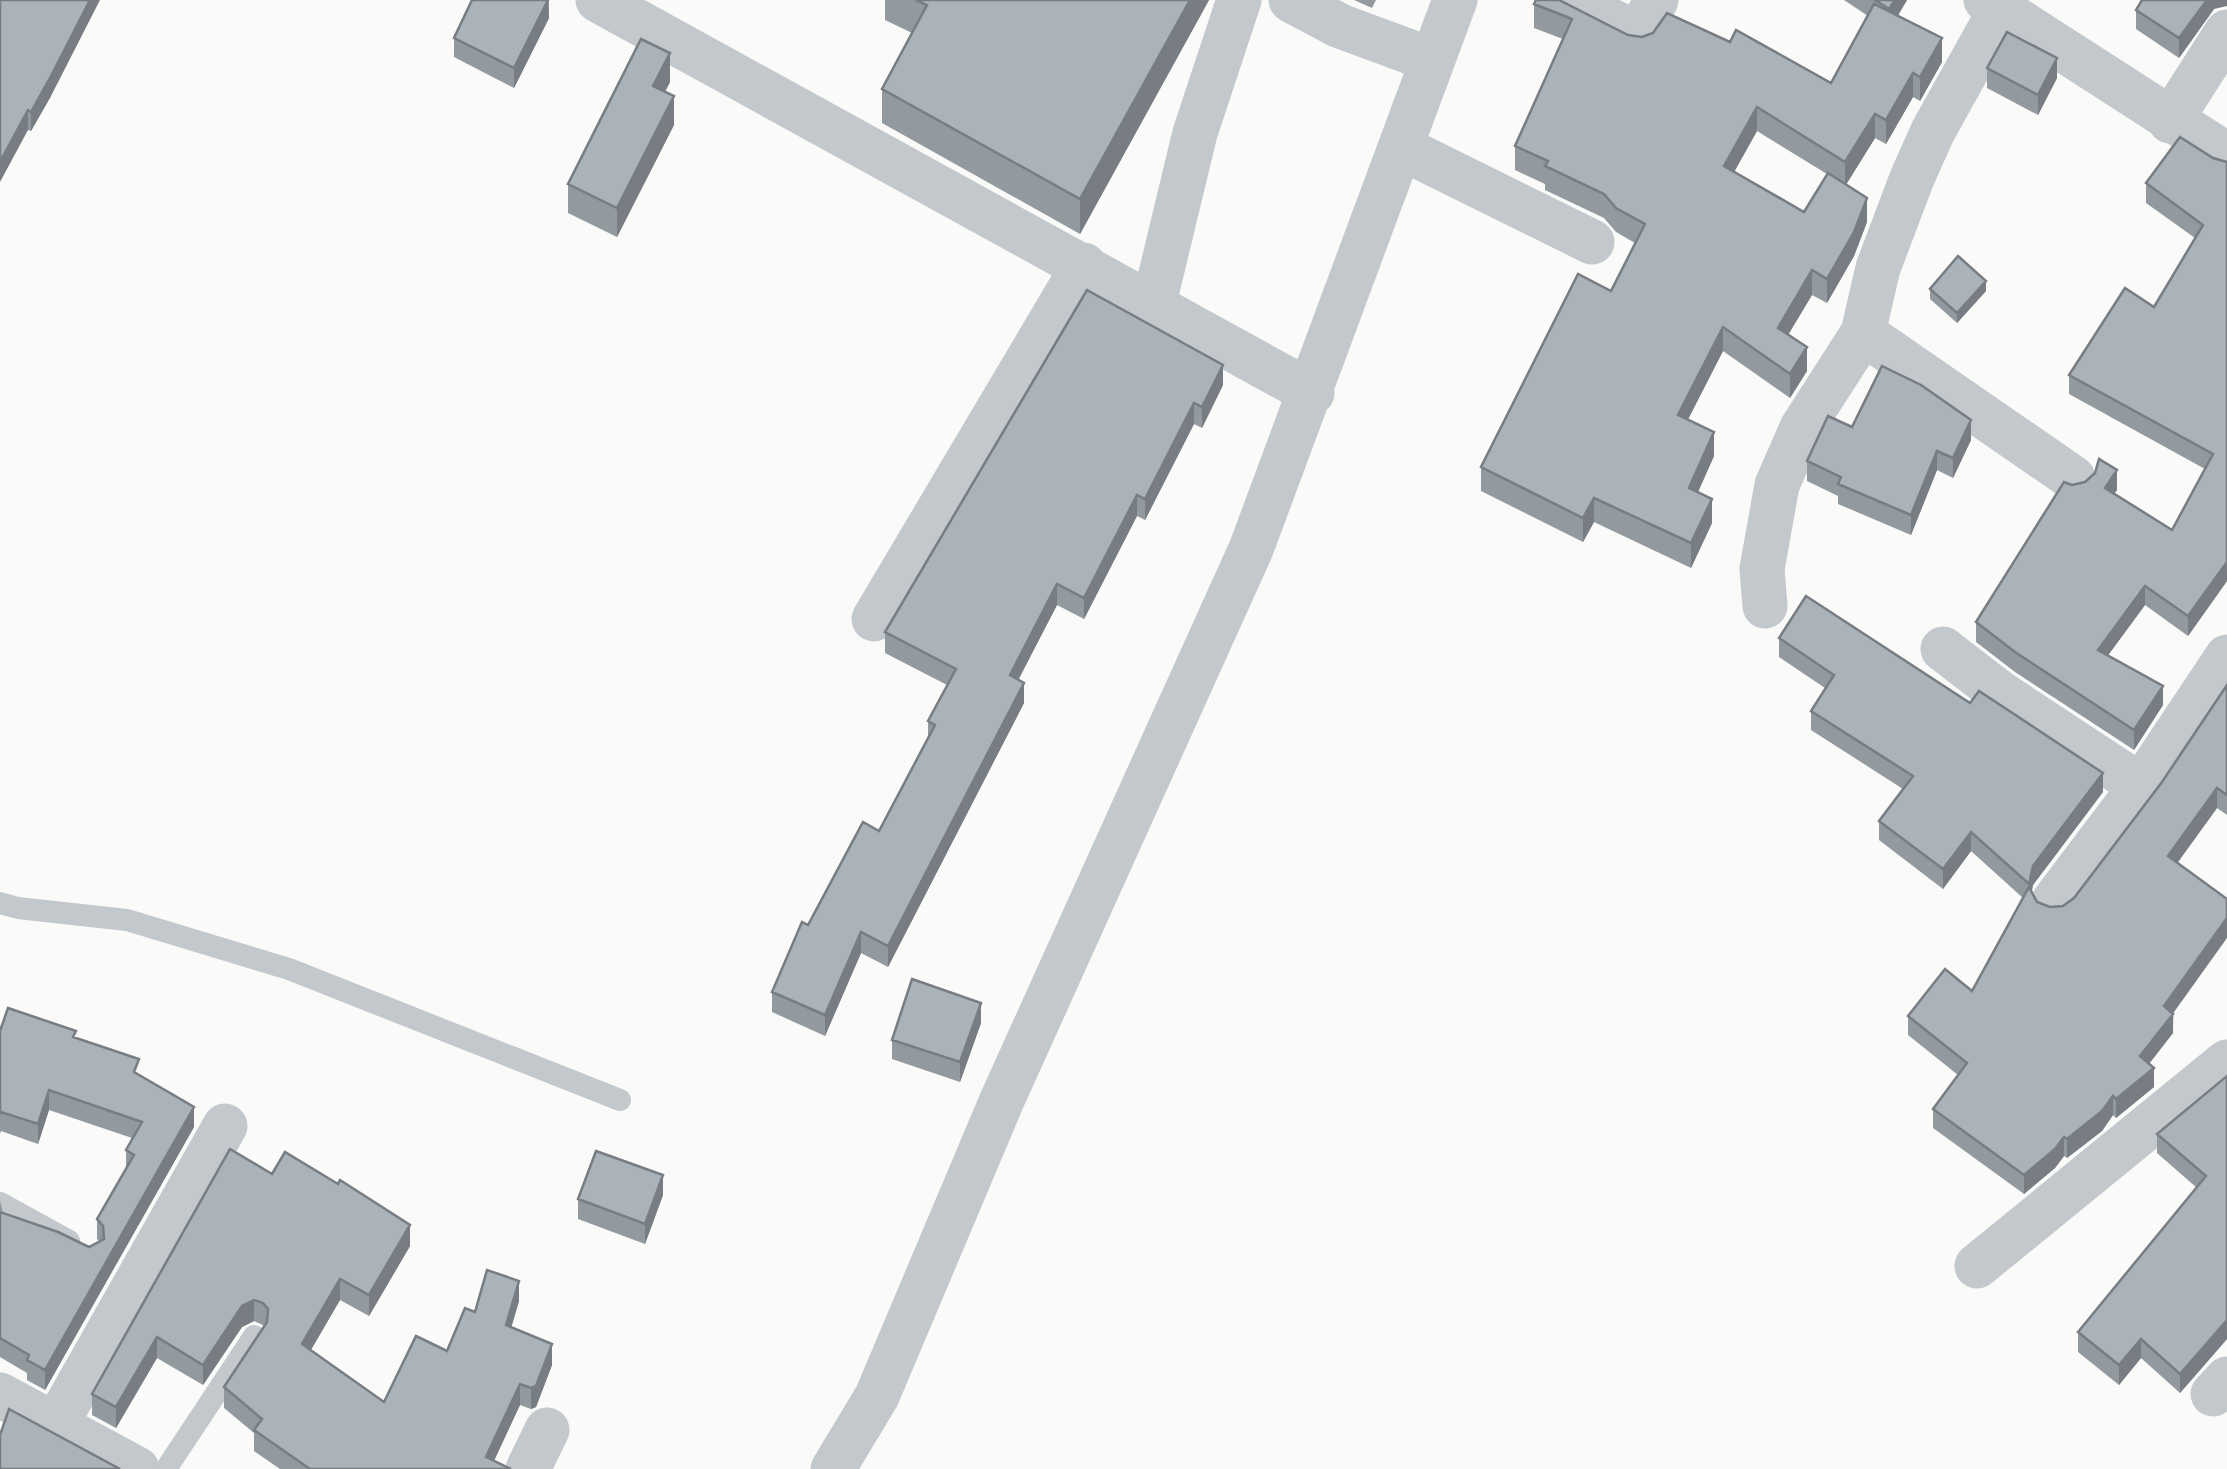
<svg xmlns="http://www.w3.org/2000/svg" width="2227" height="1469" viewBox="0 0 2227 1469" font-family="Poppins,sans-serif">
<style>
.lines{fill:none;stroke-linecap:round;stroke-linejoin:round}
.service{stroke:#c3c8cc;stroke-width:22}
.minor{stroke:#c3c8cc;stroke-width:45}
.wall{fill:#929a9f;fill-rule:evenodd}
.shaded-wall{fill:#777d82}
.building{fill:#aab3b9;stroke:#777d82;stroke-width:2.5}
</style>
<rect width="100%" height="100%" fill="#fafaf8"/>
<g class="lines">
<!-- service -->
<path class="service" d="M0,903L18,908L127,920L289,969L620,1100
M0,1203L69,1241
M166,1469L254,1336"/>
<!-- minor -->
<path class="minor" d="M598,0L1312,393
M1291,0L1340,26L1432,60
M1570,0L1639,35L1656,0
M1986,0L2227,155
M2170,121L2227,32
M1402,148L1592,242
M1154,303L1195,133L1239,0
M1863,333L2073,478
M1765,606L1762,569L1777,485L1802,428L1863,333L1878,268L1912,178L1933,131L2006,0
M874,619L1084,265
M1943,649L2000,693L2141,786
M2054,901L2141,786L2227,657
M1977,1266L2227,1062
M2213,1394L2227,1379
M0,1395L137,1469
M55,1426L225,1126
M528,1469L547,1430
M833,1469L877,1396L1002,1100L1251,549L1455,0"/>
</g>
<!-- wall -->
<path class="wall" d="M0,0L51,96L31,131L28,130Z
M549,0V18L514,88L454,57V38Z
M885,0H1209L1080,234L882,123V89L912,33L885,20Z
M1354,0H1376L1372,8Z
M1844,0H1907L1898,16L1942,62L1920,101L1913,97L1886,144L1875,138L1846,185L1867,222L1854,256L1827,303L1812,295L1788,334L1807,371L1790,398L1723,351L1688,419L1714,456L1698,492L1712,523L1691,568L1594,522L1583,542L1481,491V467L1611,291L1635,243L1616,232L1604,218L1545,190V184L1515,170V146L1563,39L1534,28V4L1628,35L1642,37L1730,42L1831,83L1868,16ZM1757,131L1827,174L1804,212L1734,172Z
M2214,9L2179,58L2136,29V10Z
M1987,68L2057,78L2038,115L1987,88Z
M670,82L665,92L674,125L617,237L568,213V184Z
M2213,158L2227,581L2188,636L2145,605L2108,655L2163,705L2134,750L2015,672L1976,642V622L2072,485L2117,490L2114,493L2172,530L2205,469L2069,394V375L2154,307L2195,238L2146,203V183Z
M1930,289L1986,291L1957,323L1930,299Z
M1087,290L1223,385L1202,428L1194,424L1145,520L1137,516L1084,619L1057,605L1018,679L1024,703L888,967L861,953L825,1036L772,1012V992L808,925L879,831L928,738V721L947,685L885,653V632Z
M1852,427L1971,440L1953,478L1937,470L1911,535L1838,504V496L1807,481V461Z
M1779,638L2103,792L2033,885L2032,891L2037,902L2050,907L2063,906L2074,898L2162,782L2227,685V815L2217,808L2177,863L2173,1033L2149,1064L2154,1087L2116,1118L2113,1115L2102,1131L2067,1158L2064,1156L2055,1168L2024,1194L1933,1128V1109L1958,1075L1908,1035V1016L1972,991L2023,898L1971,851L1943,889L1879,840V821L1903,789L1811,730V711L1825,688L1779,657Z
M981,1023L960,1082L892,1059V1040Z
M0,1031L76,1038L139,1074L194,1127L45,1390L27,1380V1373L0,1357V1200L3,1213L89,1247L99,1241L97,1239V1219L126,1170V1150L132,1138L49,1110L38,1144L1,1131L0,1134Z
M2227,1076V1339L2180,1393L2141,1358L2119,1385L2078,1352V1332L2197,1188L2157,1153V1134Z
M272,1174L410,1246L369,1316L340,1300L311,1350L384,1402L447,1351L475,1312L519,1301L511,1327L552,1365L536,1407L531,1409L520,1405L494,1461L511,1469H280L254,1451V1433L224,1408V1387L265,1326L254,1321L242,1327L203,1385L157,1358L116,1428L92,1415V1394Z
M663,1195L645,1244L578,1219V1199Z"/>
<!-- shaded-wall -->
<path class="shaded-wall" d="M90,0H100L51,96L31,131V112Z
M548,0L549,18L514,88V68Z
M1190,0H1209L1080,234V199Z
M1895,0H1907L1889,29V9Z
M2207,0H2227V6L2214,9L2179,58V38Z
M1942,38V62L1920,101V77Z
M670,53V82L653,114V86Z
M2057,58V78L2038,115V95Z
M1913,73V97L1886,144V120Z
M674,96V125L617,237V208Z
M1757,107V131L1724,190V166Z
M28,110V130L0,182V162Z
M1875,114V138L1845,186V162Z
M1867,198V222L1854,256L1827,303V279Z
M1812,270V295L1778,352V328Z
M1986,281V291L1957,323V313Z
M1723,327V351L1678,439V415Z
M1807,347V371L1790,398V374Z
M1223,365V385L1202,428V407Z
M1194,403V424L1145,520V499Z
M1971,420V440L1953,478V458Z
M1714,432V456L1689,512V488Z
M1937,451V470L1911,535V515Z
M2117,470V490L2105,507V488Z
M1137,495V516L1084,619V598Z
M1594,498V522L1583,542V518Z
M1712,499V523L1691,568V543Z
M2227,562V581L2188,636V616Z
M1057,584V605L1010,696V675Z
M2145,586V605L2098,669V650Z
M1024,683V703L888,967V946Z
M2163,686V705L2134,750V730Z
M2103,773V792L2033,885L2029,903V884L2033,866Z
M2217,788V808L2168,876V856Z
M1971,832V851L1943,889V869Z
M2227,918V938L2164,1026V1006Z
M861,932V953L825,1036V1015Z
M981,1003V1023L960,1082V1062Z
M2173,1014V1033L2140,1075V1056Z
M2154,1068V1087L2116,1118V1099Z
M49,1090V1110L38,1144V1124Z
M2113,1096V1115L2102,1131L2067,1158V1139Z
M194,1107V1127L45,1390V1370Z
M2064,1137V1156L2055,1168L2024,1194V1175Z
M663,1175V1195L645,1244V1224Z
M410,1225V1246L369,1316V1295Z
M340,1279V1300L302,1365V1344Z
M519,1281V1301L506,1346V1325Z
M254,1300V1321L242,1327L203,1385V1365L242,1306Z
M2227,1320V1339L2180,1393V1374Z
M157,1337V1358L116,1428V1407Z
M2141,1339V1358L2119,1385V1365Z
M552,1344V1365L536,1407L531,1409V1388Z
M520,1384V1405L490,1469L486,1457Z"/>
<!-- building -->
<path class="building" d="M0,0H90L51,76L31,112L28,110L0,162Z
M472,0H548L514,68L454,38Z
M916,0H1190L1080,199L882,89L927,5Z
M1536,0H1559L1628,35L1642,37L1653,33L1667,13L1730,42L1736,30L1831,83L1874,4L1942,38L1920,77L1913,73L1886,120L1875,114L1845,162L1757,107L1724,166L1804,212L1828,173L1867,198L1854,232L1827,279L1812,270L1778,328L1807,347L1790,374L1723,327L1678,415L1714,432L1689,488L1712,499L1691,543L1594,498L1583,518L1481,467L1578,274L1611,291L1645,224L1616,208L1604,194L1545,166L1548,161L1515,146L1572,19L1534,4Z
M1875,0H1895L1889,9Z
M2142,0H2207L2179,38L2136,10Z
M2007,32L2057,58L2038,95L1987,68Z
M641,39L670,53L653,86L674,96L617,208L568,184Z
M2180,137L2213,158L2227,162V562L2188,616L2145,586L2098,650L2163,686L2134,730L2015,652L1976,622L2064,482L2072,485L2085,482L2095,473L2099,459L2117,470L2105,488L2172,530L2213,454L2069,375L2125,288L2154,307L2203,225L2146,183Z
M1958,256L1986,281L1957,313L1930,289Z
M1087,290L1223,365L1202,407L1194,403L1145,499L1137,495L1084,598L1057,584L1010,675L1024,683L888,946L861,932L825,1015L772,992L802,922L808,925L863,822L879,831L935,725L928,721L956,669L885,632Z
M1882,366L1921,385L1971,420L1953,458L1937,451L1911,515L1838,484L1841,477L1807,461L1828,416L1852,427Z
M1806,596L1970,703L1979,691L2103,773L2033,866L2029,884L1971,832L1943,869L1879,821L1913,776L1811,711L1834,675L1779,638Z
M2227,685V795L2217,788L2168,856L2227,899V918L2164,1006L2173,1014L2140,1056L2154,1068L2116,1099L2113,1096L2102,1111L2067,1139L2064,1137L2055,1149L2024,1175L1933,1109L1967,1063L1908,1016L1945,969L1972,991L2029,887L2037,902L2050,907L2063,906L2074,898L2162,782Z
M912,979L981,1003L960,1062L892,1040Z
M8,1008L76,1031L73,1037L139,1059L134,1072L194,1107L45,1370L27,1360L29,1355L0,1338V1212L58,1232L89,1247L104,1239L103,1226L97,1219L134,1155L126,1150L142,1122L49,1090L38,1124L1,1112L0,1114V1031Z
M2227,1076V1320L2180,1374L2141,1339L2119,1365L2078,1332L2206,1176L2157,1134Z
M230,1149L272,1174L285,1152L338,1184L340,1180L410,1225L369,1295L340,1279L302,1344L384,1402L416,1336L447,1351L465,1308L475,1312L487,1270L519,1281L506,1325L552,1344L536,1386L531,1388L520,1384L486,1457L511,1469H310L254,1430L262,1419L224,1387L267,1322L268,1309L263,1303L254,1300L242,1306L203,1365L157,1337L116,1407L92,1394Z
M596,1151L663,1175L645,1224L578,1199Z
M9,1409L120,1469H0V1435Z"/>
</svg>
